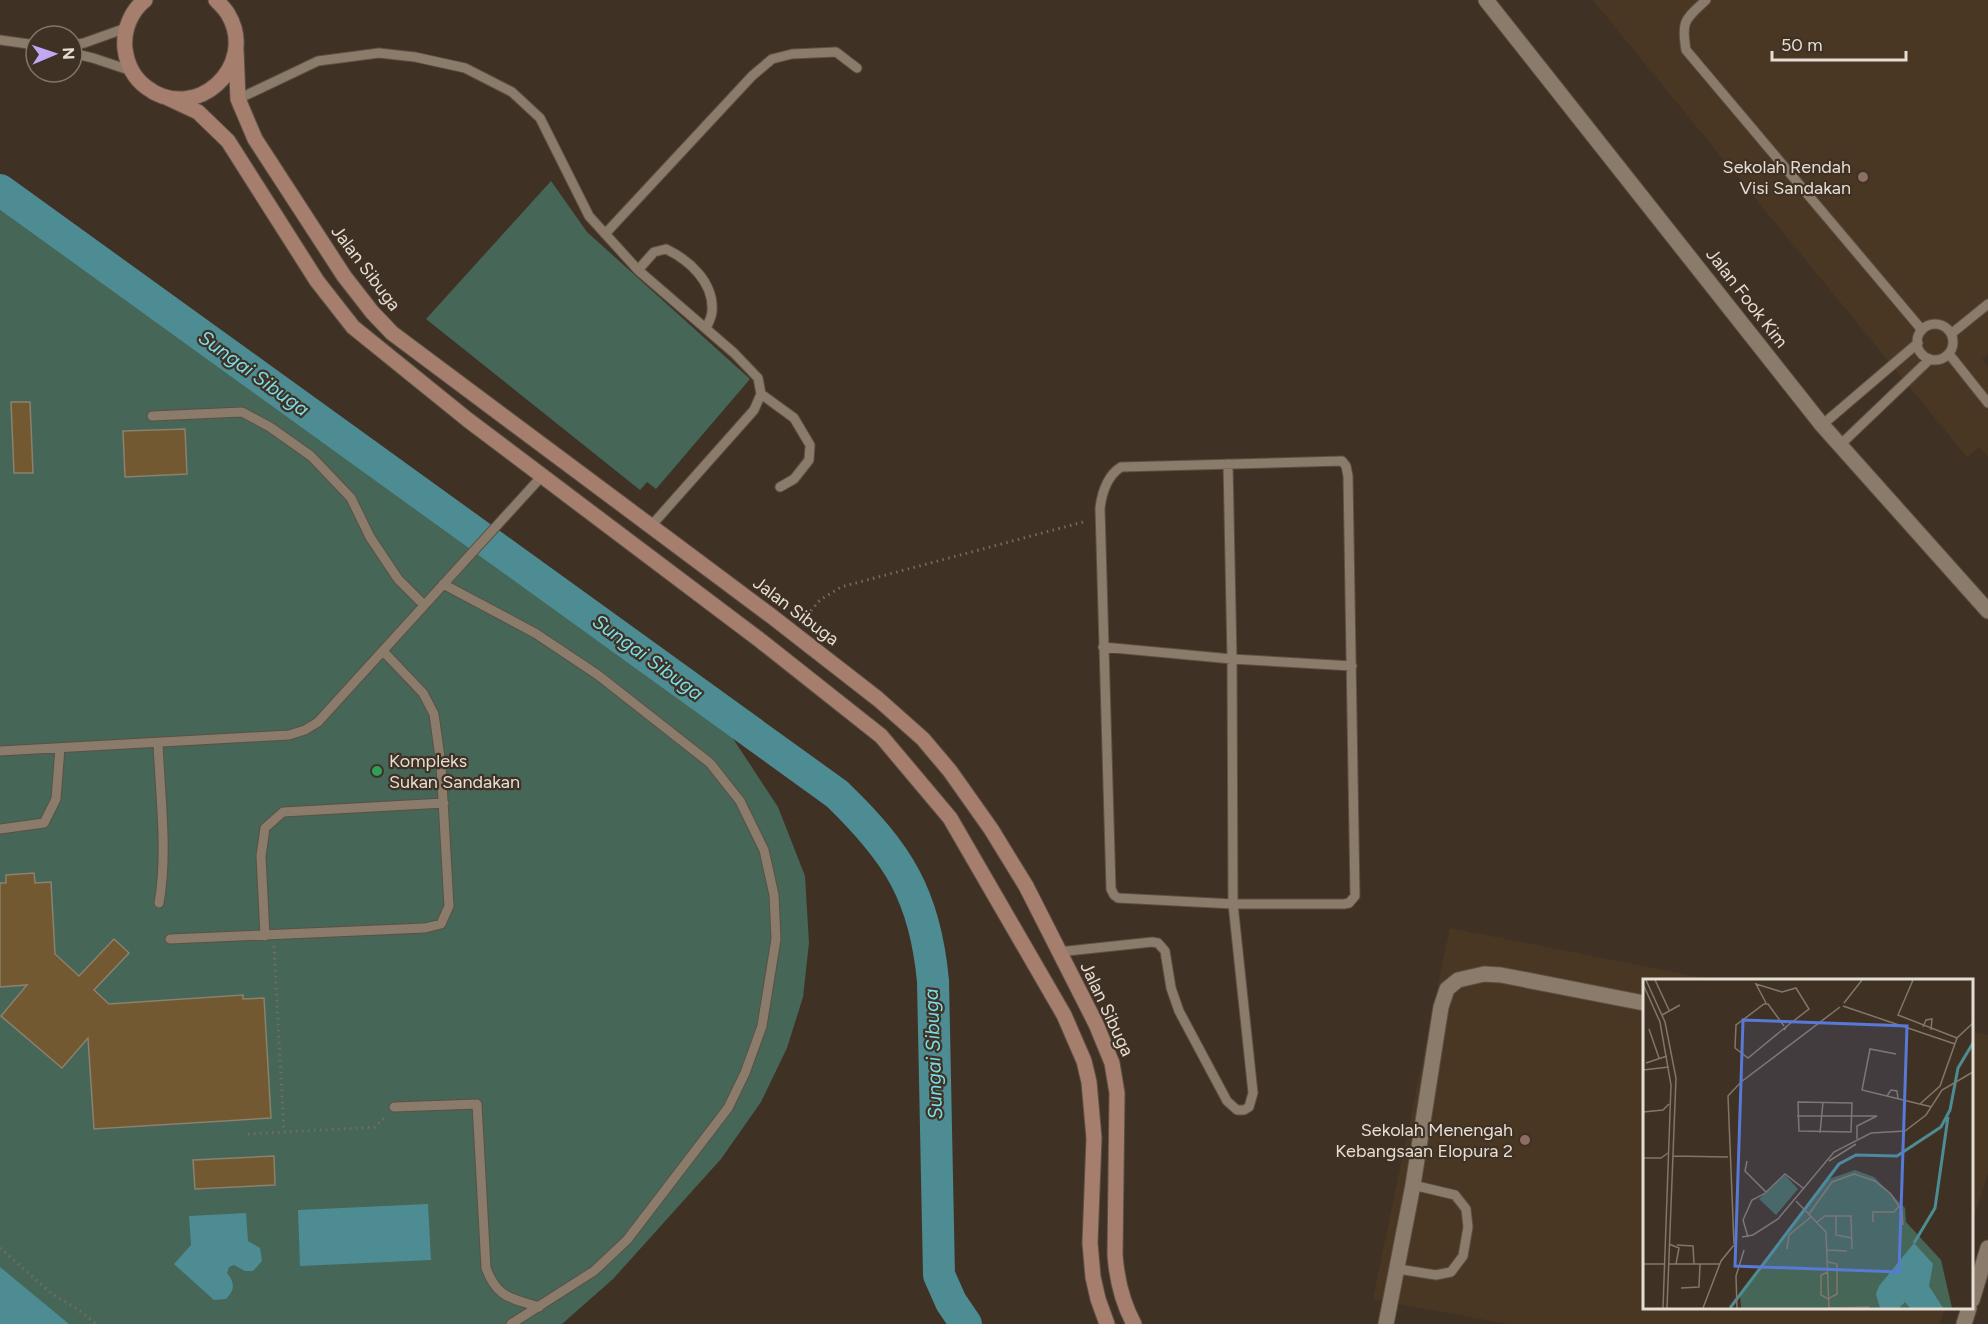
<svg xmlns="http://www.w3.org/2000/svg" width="1988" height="1324" viewBox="0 0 1988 1324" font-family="Figtree,sans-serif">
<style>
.built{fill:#493724}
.green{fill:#466657}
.water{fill:#4e8c94}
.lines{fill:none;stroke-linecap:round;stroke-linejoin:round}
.river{stroke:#4e8c94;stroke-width:32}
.building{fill:#725931;stroke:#8c806e;stroke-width:1.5}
.service-casing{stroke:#5c5044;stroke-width:11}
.minor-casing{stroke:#5c5044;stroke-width:17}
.tertiary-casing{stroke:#5c5044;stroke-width:17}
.secondary-casing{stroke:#5c5044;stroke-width:17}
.path{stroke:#776c5f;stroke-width:3;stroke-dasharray:1.5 4.5;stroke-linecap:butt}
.service{stroke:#8b7b6b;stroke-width:9}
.minor{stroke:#8b7b6b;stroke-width:15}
.tertiary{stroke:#8b7b6b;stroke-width:15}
.secondary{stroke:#a67e6e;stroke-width:15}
.education-dot{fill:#8d6e63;stroke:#3f3224;stroke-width:2}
.leisure-dot{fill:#2e9e5b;stroke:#3f3224;stroke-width:2}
.labels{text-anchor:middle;stroke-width:4.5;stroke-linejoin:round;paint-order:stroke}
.poi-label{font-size:18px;fill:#e6ddd4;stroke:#3f3224;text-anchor:end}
.street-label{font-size:18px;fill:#e6ddd4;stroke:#3f3224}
.water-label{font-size:20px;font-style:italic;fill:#7addea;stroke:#3f3224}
.inset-river{fill:none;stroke:#4e8c94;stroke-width:3}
.inset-road{fill:none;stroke:#82766a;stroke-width:1.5}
.view{fill:#5979d7;fill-opacity:0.15;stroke:#5979d7;stroke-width:3}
.inset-edge{fill:none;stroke:#e6ddd4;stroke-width:3}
</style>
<rect width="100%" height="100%" fill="#3f3224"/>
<!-- built -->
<path class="built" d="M1593,0H1988V354L1982,359L1988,367V457L1980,447L1967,457Z
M1450,928L1714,980H1644V1308H1945L1940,1324H1507L1373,1299Z
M1972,1032L1988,1035V1173L1972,1225Z"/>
<!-- green -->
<path class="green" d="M551,181L587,232L750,379L656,489L647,482L640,490L426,319Z
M0,206L730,734L778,807L805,876L809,943L803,997L787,1048L761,1102L721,1159L613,1279L562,1324H0Z"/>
<!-- water -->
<path class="water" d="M428,1204L431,1260L300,1266L298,1210Z
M246,1213L248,1241L260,1248L262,1261L253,1271H245L234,1265L229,1267L227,1273C235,1283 235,1290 226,1299L214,1300L174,1264L191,1245L189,1216Z
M0,1267L69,1324H0Z"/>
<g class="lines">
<!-- river -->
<path class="river" d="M0,190L837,794C898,853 925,895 933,981L939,1275L951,1302L966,1324"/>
</g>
<!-- building -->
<path class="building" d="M11,402H30L33,473H14Z
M185,429L187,474L125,477L123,431Z
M34,873L35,883L51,882L55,954L79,976L114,939L129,953L94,990L109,1004L243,995V999L264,998L271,1118L94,1129L88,1038L62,1068L1,1016L27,985L0,987V883H6V875Z
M274,1156L275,1185L195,1189L193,1160Z"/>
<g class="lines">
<defs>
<path id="service" d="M1706,0C1685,20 1681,20 1686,50L1922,330
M0,40L36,45
M72,45L84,43L126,28
M72,53L93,58L132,71
M238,99L318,61L379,53L415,57L465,68L512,92L540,118L589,216L638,270L734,353L758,378L761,394L754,410L651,526
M605,234L752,76L772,59L792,54L836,52L857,68
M638,270L654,252L666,249C689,260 714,282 712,311C712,317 708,323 706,329
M1917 342a18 18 0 1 1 36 0a18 18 0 1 1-36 0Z
M1951,334L1988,304
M1949,354L1988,403
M761,394L794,418L810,445L809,460L794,479L780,487
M152,416L242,412L270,427L311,456L351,498L370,537L398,579L424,605
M1822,425L1918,343
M1839,446L1930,359
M1342,461L1346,466L1348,476L1355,896L1349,903L1344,904H1233L1118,898L1114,895L1111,889L1100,508C1102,492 1107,476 1121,467Z
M443,584L535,633L598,675L710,763L740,801L764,850L774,895L776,939L762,1026L745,1073L728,1108L627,1240L594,1271L511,1324
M1103,647L1232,659L1352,666
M158,743C160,793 168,854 159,903
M0,751L289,735L305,730L318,722L542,476
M0,829L44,823L56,799L60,748
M265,936L261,856L265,828L283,812L444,803
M170,939L425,928L441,924L449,906L441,765L434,714L423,693L383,651
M1058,952L1152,942L1158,943L1165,951L1171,988L1179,1011L1227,1101L1237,1110H1244L1249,1107L1253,1093L1233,904L1232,659L1228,464
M394,1107L477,1104L486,1268C497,1298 511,1298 539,1307
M1398,1269L1436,1275L1451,1272L1463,1256L1468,1227L1466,1209L1455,1195L1413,1185"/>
<path id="minor" d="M1972,1300L1988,1248
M1386,1324L1413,1185L1441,1007L1447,989L1458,980L1484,974L1501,975L1644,1003
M1964,1324L1969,1308"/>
<path id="tertiary" d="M1486,0L1822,425L1988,611"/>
<path id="secondary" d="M145,0C131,11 123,30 125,49C127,64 134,78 146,87C195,125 259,66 228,14C225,9 220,4 216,0
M236,50L238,99L255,139L344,276L372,312L392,333L770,615L878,699L923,739L950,771L991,829L1026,886L1096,1024L1112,1063L1117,1093L1115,1255C1117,1281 1122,1302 1134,1324
M168,98L198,112L228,141L317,281L353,327L468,420L761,641L881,736L950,818L1064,1015L1084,1061L1089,1082L1094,1138L1090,1243L1093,1277L1098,1299L1107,1324"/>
</defs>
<!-- service casing -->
<use href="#service" class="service-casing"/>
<!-- minor casing -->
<use href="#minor" class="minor-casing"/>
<!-- tertiary casing -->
<use href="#tertiary" class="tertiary-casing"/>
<!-- secondary casing -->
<use href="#secondary" class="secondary-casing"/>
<!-- path -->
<path class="path" d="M803,620L820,600L841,587L1087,521
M274,946L284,1132
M248,1134L375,1127L385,1117
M0,1248L51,1293L77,1309L96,1324"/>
<!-- service -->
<use href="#service" class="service"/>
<!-- minor -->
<use href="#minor" class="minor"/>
<!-- tertiary -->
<use href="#tertiary" class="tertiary"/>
<!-- secondary -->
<use href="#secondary" class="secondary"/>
</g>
<!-- markers -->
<g class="education-dot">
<circle cx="1863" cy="177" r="6"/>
<circle cx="1525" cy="1140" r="6"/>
</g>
<circle class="leisure-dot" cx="377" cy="771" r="6"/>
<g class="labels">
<!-- poi labels -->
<g class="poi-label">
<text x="1851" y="173">Sekolah Rendah<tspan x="1851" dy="21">Visi Sandakan</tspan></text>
<text x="389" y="767" text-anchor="start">Kompleks<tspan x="389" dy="21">Sukan Sandakan</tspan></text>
<text x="1513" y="1136">Sekolah Menengah<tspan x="1513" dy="21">Kebangsaan Elopura 2</tspan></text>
</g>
<!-- street labels -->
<g class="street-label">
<text transform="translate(366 268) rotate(53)" y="6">Jalan Sibuga</text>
<text transform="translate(1747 298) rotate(52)" y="6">Jalan Fook Kim</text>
<text transform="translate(796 611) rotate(37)" y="6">Jalan Sibuga</text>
<text transform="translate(1107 1009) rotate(65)" y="6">Jalan Sibuga</text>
</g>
<!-- water labels -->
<g class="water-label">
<text transform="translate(254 373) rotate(36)" y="7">Sungai Sibuga</text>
<text transform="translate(648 657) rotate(36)" y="7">Sungai Sibuga</text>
<text transform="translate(933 1054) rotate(-92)" y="7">Sungai Sibuga</text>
</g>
</g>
<!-- overview -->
<g transform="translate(1643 979)">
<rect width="330" height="330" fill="#3f3224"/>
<path d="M212,191L231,198L262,229L263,243L298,281L309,329H98L97,314L186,200ZM142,196L155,210L133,236L116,220Z" fill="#466657"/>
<path d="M271,264L290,285L286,307L300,329H267L262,323L256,329H237L233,315L236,307Z" fill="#4e8c94"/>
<path class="inset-river" d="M271,264L292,229L305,138M87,329L196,185L213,176L254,177L298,148L307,131L315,89L330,64"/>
<path class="inset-road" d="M3,1L22,43L33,99L24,329M12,1L26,31M270,1L255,36L314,59M0,5L17,43L28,106L20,329M123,24L113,5L139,13L153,9L166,30L144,47M201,24L219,1M200,27L312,65M19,36L37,26M280,48L283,41L289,40L288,51M6,50L16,79M141,51L144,47L105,79L92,69L93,46L121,25H125L141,47M253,75L227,70L219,111L289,128M3,84L24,77M0,91L26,88M244,117L248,111L254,112L255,120M155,123L209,124L208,153L156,152ZM277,125L297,107L314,59L330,44M0,133L20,131L26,125M154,137H234L214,147V160M177,154L180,123M30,177L85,178M0,179H18L25,174M104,182L102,192L123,213M186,182L213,165M153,222L183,253L186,329M166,235L189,203L211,195L232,202L248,215L259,232L260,246M193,236V256L209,259M174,243L182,237H208L209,270M230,243V233H251L256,227M99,258L110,256L135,240L191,173L228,154L262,152L283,136L299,111L330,93M105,258L100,241L109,221L121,215L142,195L160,209M26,265L36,269L33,285M91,265L85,117L98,103L197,28M34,266L50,267L51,285M144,270L146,256L168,238M184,271L204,272M185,283L194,285V315L185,320L178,316V296L185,293M0,285H21M26,285H77M38,309L56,308L57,285M60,329L78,282L91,266M94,329L93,297L101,271M186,329L226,328"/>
<path class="view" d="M100,41L264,47L256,293L92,287Z"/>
<rect width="330" height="330" class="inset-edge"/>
</g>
<!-- north arrow -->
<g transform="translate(54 54) rotate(88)"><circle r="28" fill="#3f3224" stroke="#82766a" stroke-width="1.5"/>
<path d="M0-4.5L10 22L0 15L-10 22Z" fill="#c1a8f3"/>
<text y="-9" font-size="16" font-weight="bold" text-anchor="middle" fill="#e6ddd4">N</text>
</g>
<!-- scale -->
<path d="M1772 51v9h134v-9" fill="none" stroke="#e6ddd4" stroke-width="3"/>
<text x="1781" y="51" font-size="18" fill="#e6ddd4" stroke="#3f3224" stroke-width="4.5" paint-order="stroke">50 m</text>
</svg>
